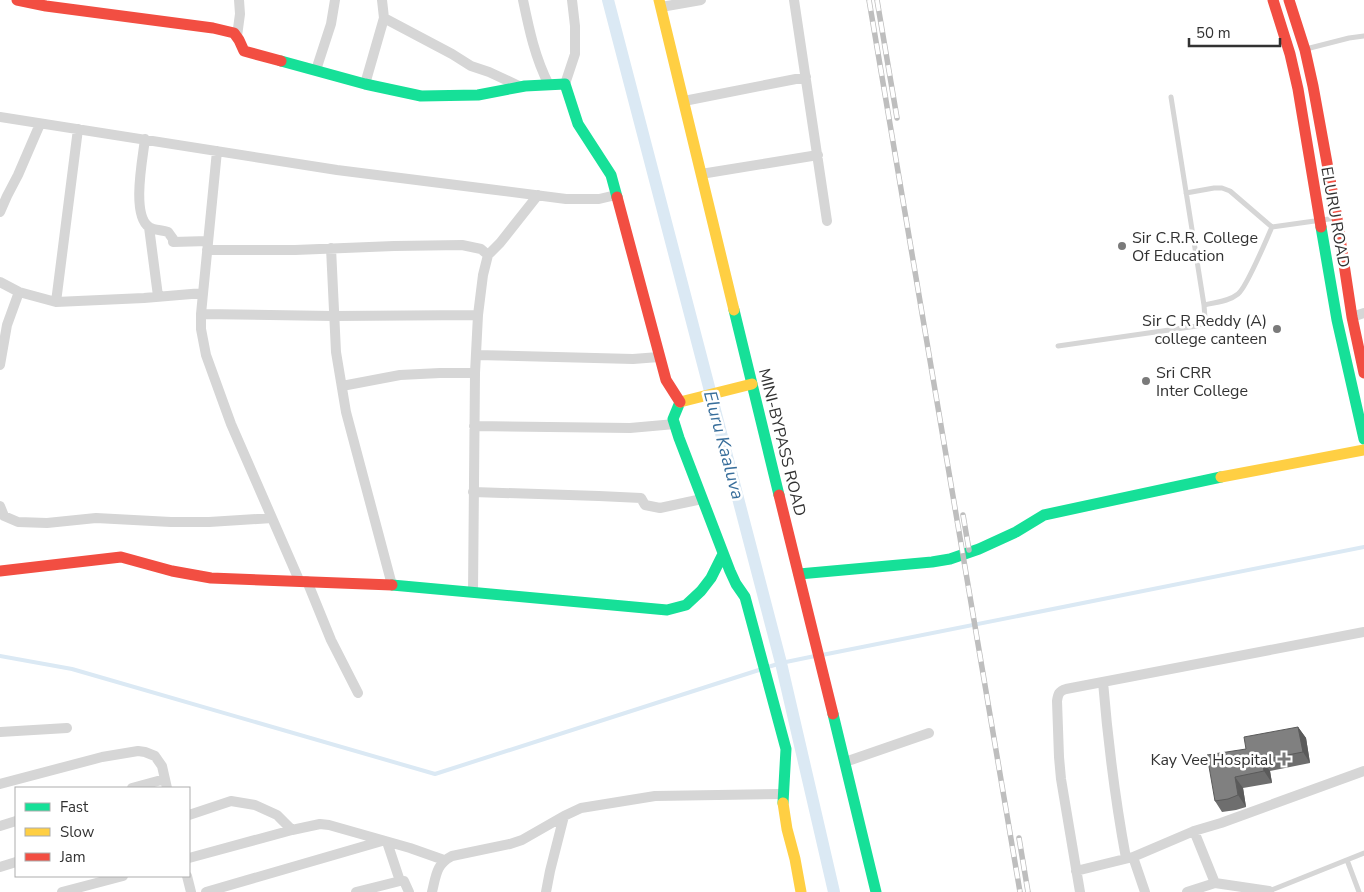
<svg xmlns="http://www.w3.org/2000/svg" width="1364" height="892" viewBox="0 0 1364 892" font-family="'Nunito Sans',sans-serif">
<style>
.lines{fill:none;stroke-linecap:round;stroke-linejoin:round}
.stream{stroke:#dbe9f4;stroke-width:4}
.canal{stroke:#dbe9f4;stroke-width:12}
.lane{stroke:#d6d6d6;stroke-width:5}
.street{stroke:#d6d6d6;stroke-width:10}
.fast{stroke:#16e098;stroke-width:11}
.slow{stroke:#ffcf43;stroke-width:11}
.jam{stroke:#f24e42;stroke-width:11}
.rail-casing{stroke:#bebebe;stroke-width:5.5}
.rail{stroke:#fff;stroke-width:4;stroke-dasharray:11;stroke-linecap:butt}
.wall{fill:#6e6e6e}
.shaded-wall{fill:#5a5a5a}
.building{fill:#808080;stroke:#5a5a5a}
.poi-dot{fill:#7a7a7a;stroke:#fff;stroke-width:2}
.labels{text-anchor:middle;stroke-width:5;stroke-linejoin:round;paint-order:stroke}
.street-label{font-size:16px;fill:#323232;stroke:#fff}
.poi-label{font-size:16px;fill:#323232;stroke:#fff;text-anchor:start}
.water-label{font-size:18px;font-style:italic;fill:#386e9b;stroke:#fff}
</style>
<rect width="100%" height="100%" fill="#fff"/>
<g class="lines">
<!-- stream -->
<path class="stream" d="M822,655L1364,547
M0,656L72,669L435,774L762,669
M768,667L781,663L815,656"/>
<!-- canal -->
<path class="canal" d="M608,0L781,663L834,892"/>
<!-- lane -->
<path class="lane" d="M1306,49L1349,38L1364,36
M1186,193L1214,188H1222L1230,191L1272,227C1266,240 1247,287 1238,294C1228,302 1215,302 1204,305
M1272,227L1336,218
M1058,346L1197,326L1203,323L1205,318L1204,305L1171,97
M1347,860L1359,892
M1269,891L1364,853"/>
<!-- street -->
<path class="street" d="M523,0C529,29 535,58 549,85
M794,0L827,221
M661,7L701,0
M384,18L452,54L471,66L489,72L519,86
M237,36L240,14L239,0
M316,70L331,24L335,0
M365,84L384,18L382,0
M565,84L575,54V26L572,0
M684,101L806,77
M0,117L337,170L488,189L566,199H599L616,195
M145,139C143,157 131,215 149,227C153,230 162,230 168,232L173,239V242L208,241
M217,151L201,314V329L206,355L231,424L299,580
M701,174L818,155
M0,212L7,196L18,175L40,124
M149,227L158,296
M331,248L336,352L346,412L392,585
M207,250H295L394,246L462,245L481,249L488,255
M0,282L19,292L56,302L144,298L203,293
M56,302L78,129
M201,314L333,316L478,315
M1352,317L1364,313
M476,355L633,359L659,357
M0,365L7,325L19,292
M342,386L400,375L440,373H475
M474,426L630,428L675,424
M473,492L599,496L641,498L645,505L660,508L702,499
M0,506L4,516L18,522L47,523L96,518L171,522H209L272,518
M307,581L331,640L358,693
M473,592L475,373L478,315L483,275L488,255L500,243L538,195
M1103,682C1108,742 1115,799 1126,858
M0,732L67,728
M845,762L929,733
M0,784L102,757L138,751L145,752L155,756L162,766L167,788
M132,788L165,779
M189,815L231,801L255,805L277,815L292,830
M0,826L16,821
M1194,831L1215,883
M387,842L400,881
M1133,857L1145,892
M189,858L292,830L320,824L329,825L410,848L444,860
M0,867L16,862
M1076,871L1133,857L1194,831L1221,823L1364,771
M187,876L191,892
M62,892L123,876
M206,892L382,841
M356,892L400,881H404L409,892
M432,892C436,876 436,864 452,856L510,844L522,840L564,816L581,808L655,796L783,794
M546,892L550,871L564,816
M1080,892L1061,779L1059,757L1057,701C1058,694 1059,691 1066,689L1364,632
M1187,892L1215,883L1269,891"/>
<!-- fast -->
<path class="fast" d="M281,61L365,84L421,96L478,95L525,86L565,84L578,124L611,175L617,197
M1321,227L1337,320L1364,439
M734,310L779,495
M680,402L673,419L679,438L730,571L736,584L745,597L786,749L783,803
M799,574L932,562L950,559L979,549L1016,532L1044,515L1221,477
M392,585L667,610L686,605L701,591L711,578L723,554
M833,714L876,892"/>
<!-- slow -->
<path class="slow" d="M659,0L734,310
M680,402L752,384
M1221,477L1364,450
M783,803L787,829L795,859L801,892"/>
<!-- jam -->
<path class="jam" d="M17,0L46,6L213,28L234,33L239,40L244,51L281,61
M1273,0L1290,54L1298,89L1321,227
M1289,0L1305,50L1313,86L1337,218L1352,317L1364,373
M617,197L666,380L680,402
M779,495L833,714
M0,571L121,557L172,571L211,578L392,585"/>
<defs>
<path id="rail" d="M869,0L1020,892
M877,0L897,118
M963,515L969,550
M1019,838L1028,892"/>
</defs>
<!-- rail casing -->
<use href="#rail" class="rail-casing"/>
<!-- rail -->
<use href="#rail" class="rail"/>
</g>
<!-- wall -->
<path class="wall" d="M1298,727L1306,738L1310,763L1270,771L1272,783L1243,788L1246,807L1236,810L1222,812L1215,801L1246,749Z"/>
<!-- shaded-wall -->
<path class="shaded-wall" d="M1298,727L1306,738L1310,763L1303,752Z
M1262,760L1270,771L1272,783L1264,771Z
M1235,777L1243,788L1246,807L1238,795Z"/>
<!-- building -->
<path class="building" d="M1298,727L1303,752L1262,760L1264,771L1235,777L1238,795L1228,799L1215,801L1207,755L1246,749L1244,737Z"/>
<!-- markers -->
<g class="poi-dot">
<circle cx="1122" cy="246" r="5"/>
<circle cx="1277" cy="329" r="5"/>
<circle cx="1146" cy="381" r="5"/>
<path d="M1281.5 751.5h5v5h5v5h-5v5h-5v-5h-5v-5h5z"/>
</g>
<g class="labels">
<!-- street labels -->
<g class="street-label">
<text transform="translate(1336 217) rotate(80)" y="6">ELURU ROAD</text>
<text transform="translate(783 442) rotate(76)" y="6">MINI-BYPASS ROAD</text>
</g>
<!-- poi labels -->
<g class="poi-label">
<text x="1132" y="243">Sir C.R.R. College<tspan x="1132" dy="18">Of Education</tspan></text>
<text x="1267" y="326" text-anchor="end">Sir C R Reddy (A)<tspan x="1267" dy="18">college canteen</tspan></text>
<text x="1156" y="378">Sri CRR<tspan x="1156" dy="18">Inter College</tspan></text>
<text x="1273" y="765" text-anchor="end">Kay Vee Hospital</text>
</g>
<!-- water labels -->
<g class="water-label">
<text transform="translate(724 445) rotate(75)" y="6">Eluru Kaaluva</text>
</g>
</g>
<!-- legend -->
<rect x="15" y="787" width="175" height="90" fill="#ffffff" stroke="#adadad"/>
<rect x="25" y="803" width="25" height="8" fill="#16e098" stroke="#adadad"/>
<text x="60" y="812" font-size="15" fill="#323232">Fast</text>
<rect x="25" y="828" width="25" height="8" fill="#ffcf43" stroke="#adadad"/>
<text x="60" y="837" font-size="15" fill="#323232">Slow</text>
<rect x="25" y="853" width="25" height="8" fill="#f24e42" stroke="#adadad"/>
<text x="60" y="862" font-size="15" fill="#323232">Jam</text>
<!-- scale -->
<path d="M1189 38v8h91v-8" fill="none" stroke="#323232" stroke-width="2.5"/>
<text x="1196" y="38" font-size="15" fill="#323232" stroke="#ffffff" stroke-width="4" paint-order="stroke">50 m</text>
</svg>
